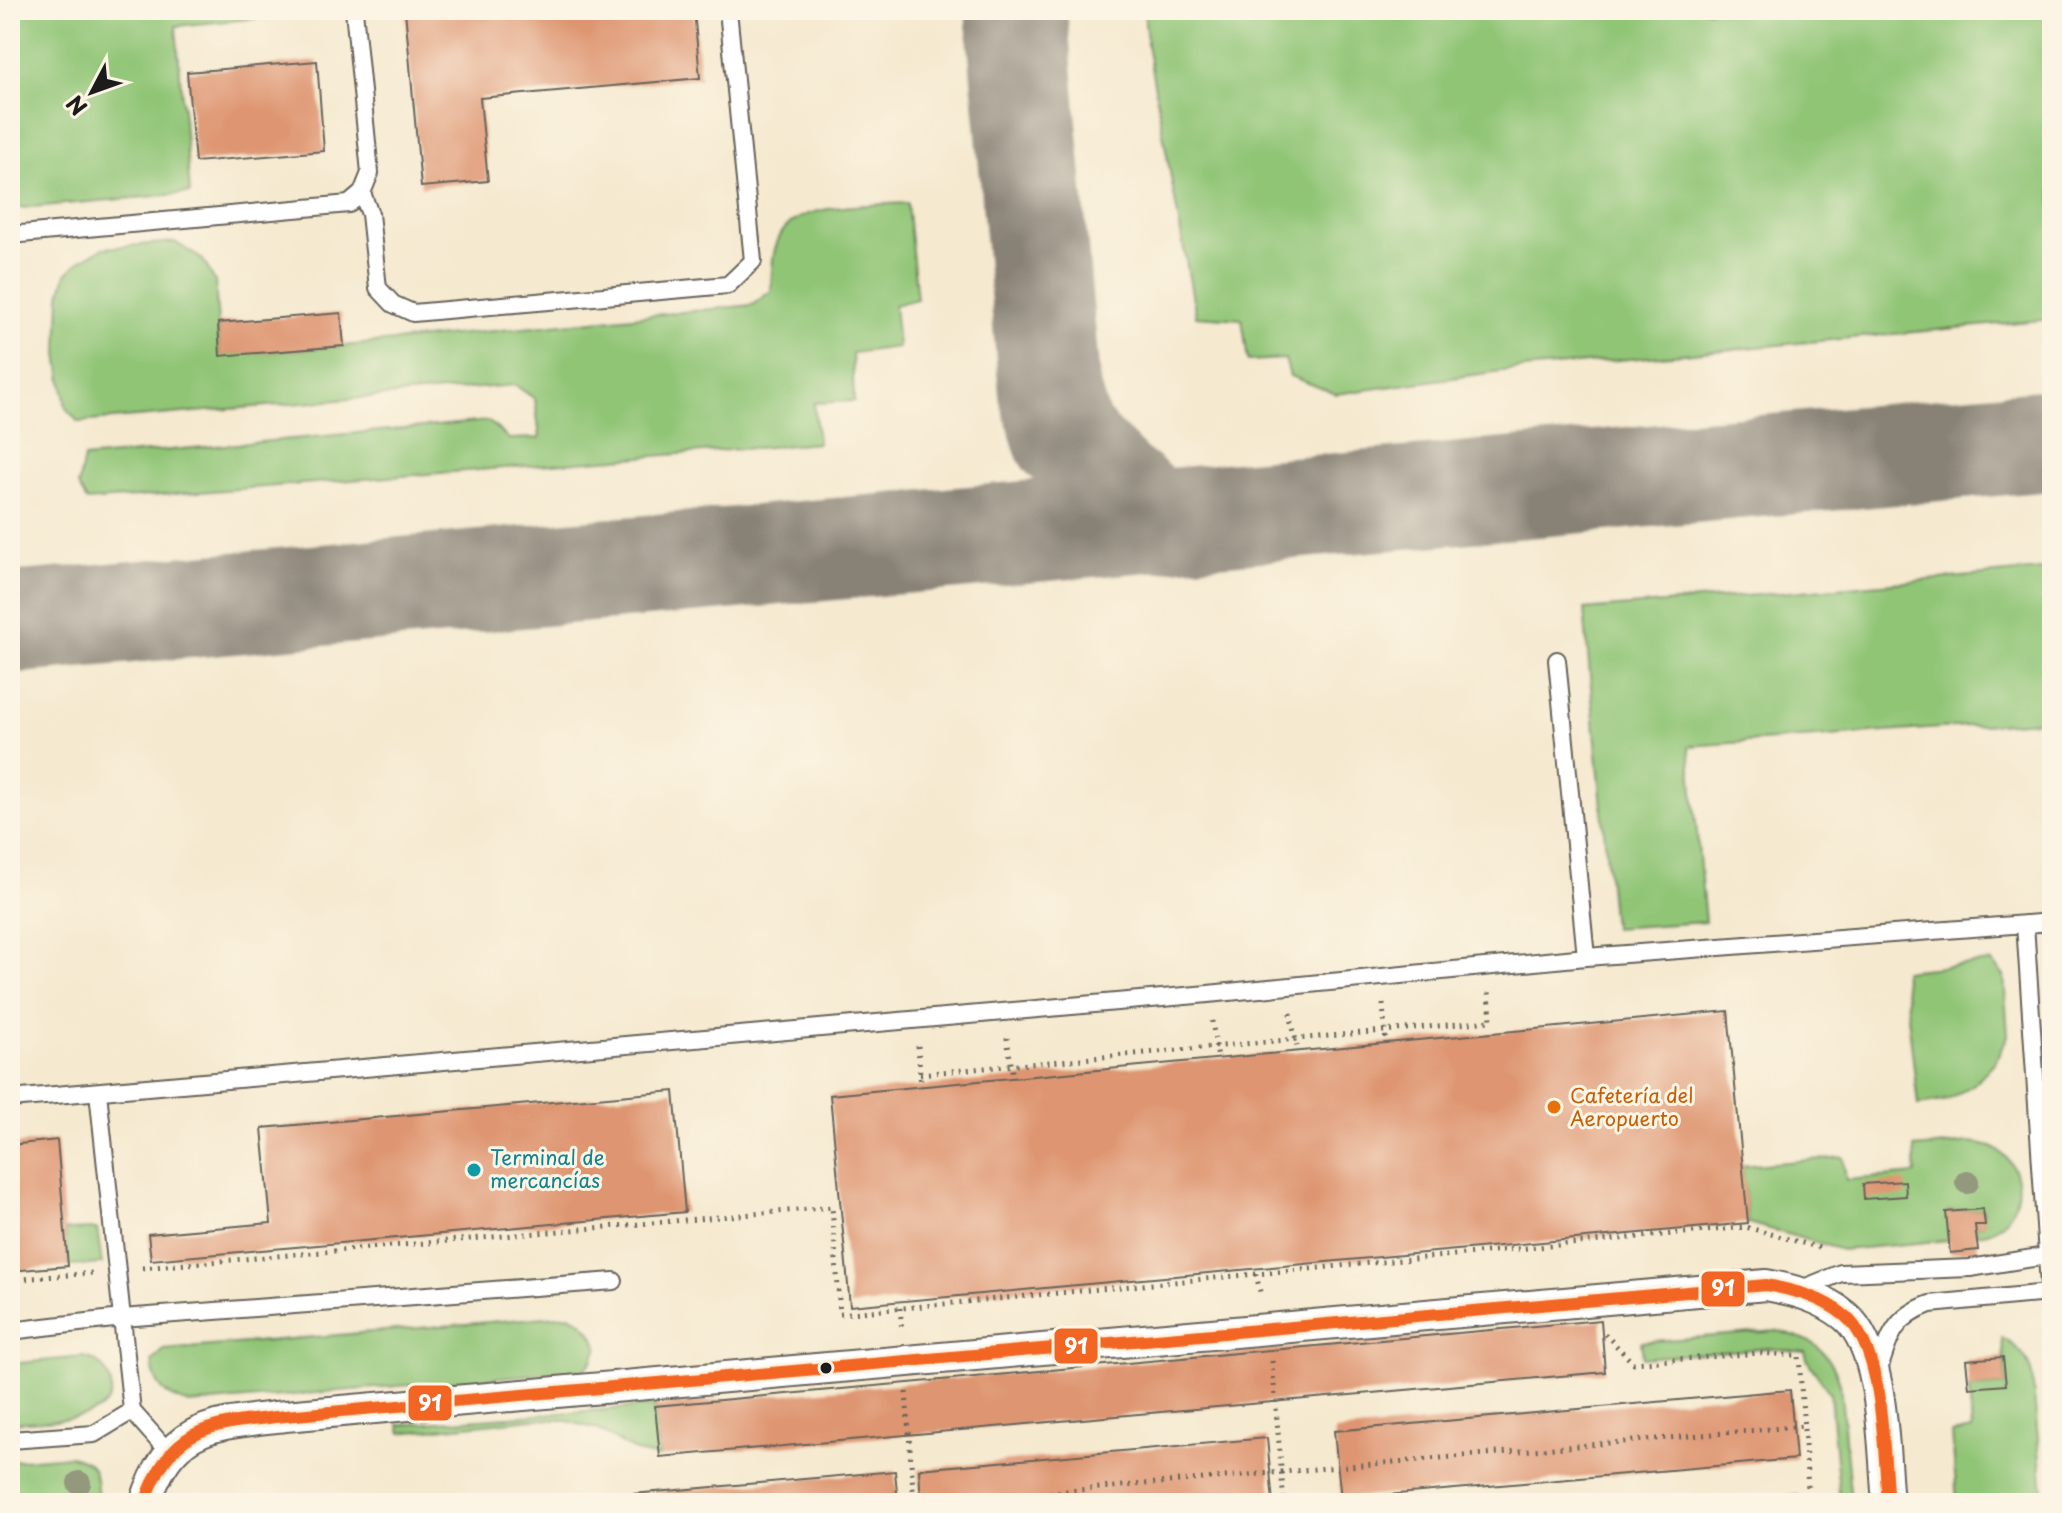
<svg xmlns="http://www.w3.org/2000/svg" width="2062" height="1513" viewBox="0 0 2062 1513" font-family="'Playpen Sans',sans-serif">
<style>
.green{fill:#90c576;stroke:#567049;stroke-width:2}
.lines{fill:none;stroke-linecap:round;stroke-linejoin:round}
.taxiway{stroke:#888276;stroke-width:102}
.building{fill:#de9571}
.lane-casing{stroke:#68645b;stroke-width:20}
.street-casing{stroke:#68645b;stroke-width:34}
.path{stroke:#68645b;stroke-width:5;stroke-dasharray:2 6;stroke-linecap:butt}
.lane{stroke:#fff;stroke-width:16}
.street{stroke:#fff;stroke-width:30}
.bus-1-casing{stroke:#fcf5e5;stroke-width:18}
.bus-1{stroke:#f26522;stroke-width:12}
.tree{fill:#94997e}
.food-dot{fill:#e8710a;stroke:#fcf5e5;stroke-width:3}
.culture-dot{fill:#0f9aa8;stroke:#fcf5e5;stroke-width:3}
.bus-dot{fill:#1c1c1c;stroke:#fcf5e5;stroke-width:3}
.labels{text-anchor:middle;stroke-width:6;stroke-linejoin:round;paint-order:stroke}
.food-label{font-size:20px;fill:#c56008;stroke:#fcf5e5;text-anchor:start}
.culture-label{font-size:20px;fill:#0d838f;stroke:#fcf5e5;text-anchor:start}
.line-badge{stroke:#fcf5e5;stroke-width:3}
.badge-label{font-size:22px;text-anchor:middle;font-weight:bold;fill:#fff}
</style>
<rect width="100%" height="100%" fill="#fcf5e5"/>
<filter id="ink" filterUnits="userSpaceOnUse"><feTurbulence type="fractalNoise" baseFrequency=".0125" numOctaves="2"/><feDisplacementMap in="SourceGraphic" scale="16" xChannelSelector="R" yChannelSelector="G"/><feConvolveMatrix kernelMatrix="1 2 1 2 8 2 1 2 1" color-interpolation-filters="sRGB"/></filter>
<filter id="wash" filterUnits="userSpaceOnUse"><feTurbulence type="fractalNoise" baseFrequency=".006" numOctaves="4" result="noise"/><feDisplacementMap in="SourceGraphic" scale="32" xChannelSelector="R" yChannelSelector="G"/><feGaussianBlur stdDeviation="1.8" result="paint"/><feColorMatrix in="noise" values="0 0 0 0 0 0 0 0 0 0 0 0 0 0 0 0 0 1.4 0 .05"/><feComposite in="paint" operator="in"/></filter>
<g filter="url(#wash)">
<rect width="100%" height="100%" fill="#f5e9cf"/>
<!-- green -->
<path class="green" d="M10,10H332V11L176,26L190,193L10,209Z
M1144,10H2052V319L1502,371L1336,394L1290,376L1285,359L1248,361L1242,319L1196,316L1147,45Z
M907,203L917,299L894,305L898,347L852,353L854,401L814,403L818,443L87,501L78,486L84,458L488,421L509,439L540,438L535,399L515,385L78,422L66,408L58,354L60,296L66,274L81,260L103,248L175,242L203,260L215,281L220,355L344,346L752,305L771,291C772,273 771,253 780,236C797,201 872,206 907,203Z
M2052,569V720L1689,746L1705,922L1613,928L1584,610Z
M1991,962L2004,975L2008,1036L1994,1063L1974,1084L1948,1100L1918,1105L1903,971Z
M1970,1143C1977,1144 1987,1145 1994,1148C2034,1169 2020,1232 1976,1234L1975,1225L1984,1224L1983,1209L1947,1212L1949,1240L1842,1250L1748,1223L1742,1166L1843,1157L1846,1180L1916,1174L1914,1148Z
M97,1229L102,1264L68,1266L65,1230Z
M569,1315C586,1322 592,1331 598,1348L592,1361L584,1370L189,1404C165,1396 154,1387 152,1361L164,1350Z
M1777,1331C1811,1338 1828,1348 1840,1383L1851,1503H1840L1830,1395C1823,1379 1808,1368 1805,1352L1768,1348L1643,1358L1641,1342Z
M2002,1338C2020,1348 2027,1356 2032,1375L2044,1503H1957L1952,1434L1972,1430L1969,1388L2006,1385Z
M84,1357C95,1359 103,1366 108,1376C130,1426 37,1420 10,1423V1364Z
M655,1406L660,1457L636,1452L597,1429L563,1420L533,1419L401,1433L399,1425Z
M70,1456C99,1463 95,1473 98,1499L82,1503H10V1461Z"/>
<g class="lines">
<!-- taxiway -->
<path class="taxiway" d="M1016,10L1050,393L1064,438L1113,487L1158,521
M10,623L2052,440"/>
</g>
<g id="blocks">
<!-- building -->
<path class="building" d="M405,10H694L700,78L480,98L488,181L421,187Z
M317,61L324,151L195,162L187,72Z
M341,313L344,346L220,356L218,323Z
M1728,1011L1748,1223L850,1306L830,1095Z
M674,1091L685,1212L151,1260L148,1234L271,1223L262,1128Z
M57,1140L68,1266L10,1271V1145Z
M1905,1181L1906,1196L1864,1199L1863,1184Z
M1983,1209L1985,1225H1975L1978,1250L1950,1253L1946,1212Z
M1601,1320L1605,1372L660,1457L655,1406Z
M2003,1357L2006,1385L1969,1388L1966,1360Z
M1790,1390L1796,1459L1341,1499L1334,1431Z
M1267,1438L1273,1503H921L919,1469Z
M895,1471L898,1503H634L633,1494Z
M1799,1494V1503H1726L1725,1501Z"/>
</g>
</g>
<g filter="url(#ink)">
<use href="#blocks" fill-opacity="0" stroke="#68645b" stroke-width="2"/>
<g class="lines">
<defs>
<path id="lane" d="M362,193L370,214L378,288L393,304L413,313L728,285L753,261L728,10
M10,235L349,204L362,193L370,173L354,10
M1557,660L1586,957
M2025,924L2052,1331
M98,1092L122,1318L614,1281
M10,1099L1208,994L1586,957L2052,922
M1799,1290L1841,1273L1970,1268L2046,1256
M10,1331L122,1318L132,1411L94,1434L10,1440
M1878,1373C1889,1338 1893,1317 1930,1304L2049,1293
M132,1411L170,1454"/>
<path id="street" d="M145,1503C172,1423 211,1425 285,1416L1766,1285C1794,1290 1822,1297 1845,1316C1885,1349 1883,1453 1888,1503"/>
</defs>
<!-- lane casing -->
<use href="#lane" class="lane-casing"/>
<!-- street casing -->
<use href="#street" class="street-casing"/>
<!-- path -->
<path class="path" d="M1383,1004L1386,1043
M1290,1013L1298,1051
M1212,1021L1218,1059
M1007,1038L1013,1078
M918,1046L921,1087
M920,1074L1491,1021L1489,991
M142,1268L832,1207L840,1314L1746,1227L1824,1249
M1256,1274L1261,1296
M10,1280L92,1273
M900,1308L902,1330
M1605,1334L1633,1363L1760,1353L1799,1356L1809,1503
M1272,1361L1284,1503
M906,1392L914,1503
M930,1503L1804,1426"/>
<!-- lane -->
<use href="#lane" class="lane"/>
<!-- street -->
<use href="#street" class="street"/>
<defs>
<path id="bus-1" d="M145,1503C172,1423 211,1425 285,1416L1766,1285C1794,1290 1822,1297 1845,1316C1885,1349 1883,1453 1888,1503"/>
</defs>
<!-- bus-1 casing -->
<use href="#bus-1" class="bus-1-casing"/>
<!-- bus-1 -->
<use href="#bus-1" class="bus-1"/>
</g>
<!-- trees -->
<g class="tree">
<circle cx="1967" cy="1182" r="12"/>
<circle cx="79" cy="1483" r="12"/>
</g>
</g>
<!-- markers -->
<circle class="food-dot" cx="1554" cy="1107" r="8"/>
<circle class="culture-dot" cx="474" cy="1170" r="8"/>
<circle class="bus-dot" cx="826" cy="1368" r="7"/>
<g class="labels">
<!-- food labels -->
<g class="food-label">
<text x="1570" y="1103">Cafetería del<tspan x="1570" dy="23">Aeropuerto</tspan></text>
</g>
<!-- culture labels -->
<g class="culture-label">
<text x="490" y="1165">Terminal de<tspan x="490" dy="23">mercancías</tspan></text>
</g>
</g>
<g class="line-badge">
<rect x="1700" y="1270" width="46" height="38" rx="8" fill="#f26522"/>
<rect x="1053" y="1327" width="46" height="38" rx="8" fill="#f26522"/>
<rect x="407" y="1384" width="46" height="38" rx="8" fill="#f26522"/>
</g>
<g class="badge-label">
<text x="1723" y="1296">91</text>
<text x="1076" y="1354">91</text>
<text x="430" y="1411">91</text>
</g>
<!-- margin -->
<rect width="2062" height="1513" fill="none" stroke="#fcf5e5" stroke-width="40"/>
<!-- north arrow -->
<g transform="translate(92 92) rotate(229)" stroke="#fcf5e5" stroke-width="6" paint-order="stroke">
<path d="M0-6L14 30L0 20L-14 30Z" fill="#1c1c1c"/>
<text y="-12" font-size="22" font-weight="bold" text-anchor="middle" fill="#1c1c1c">N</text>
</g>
</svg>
